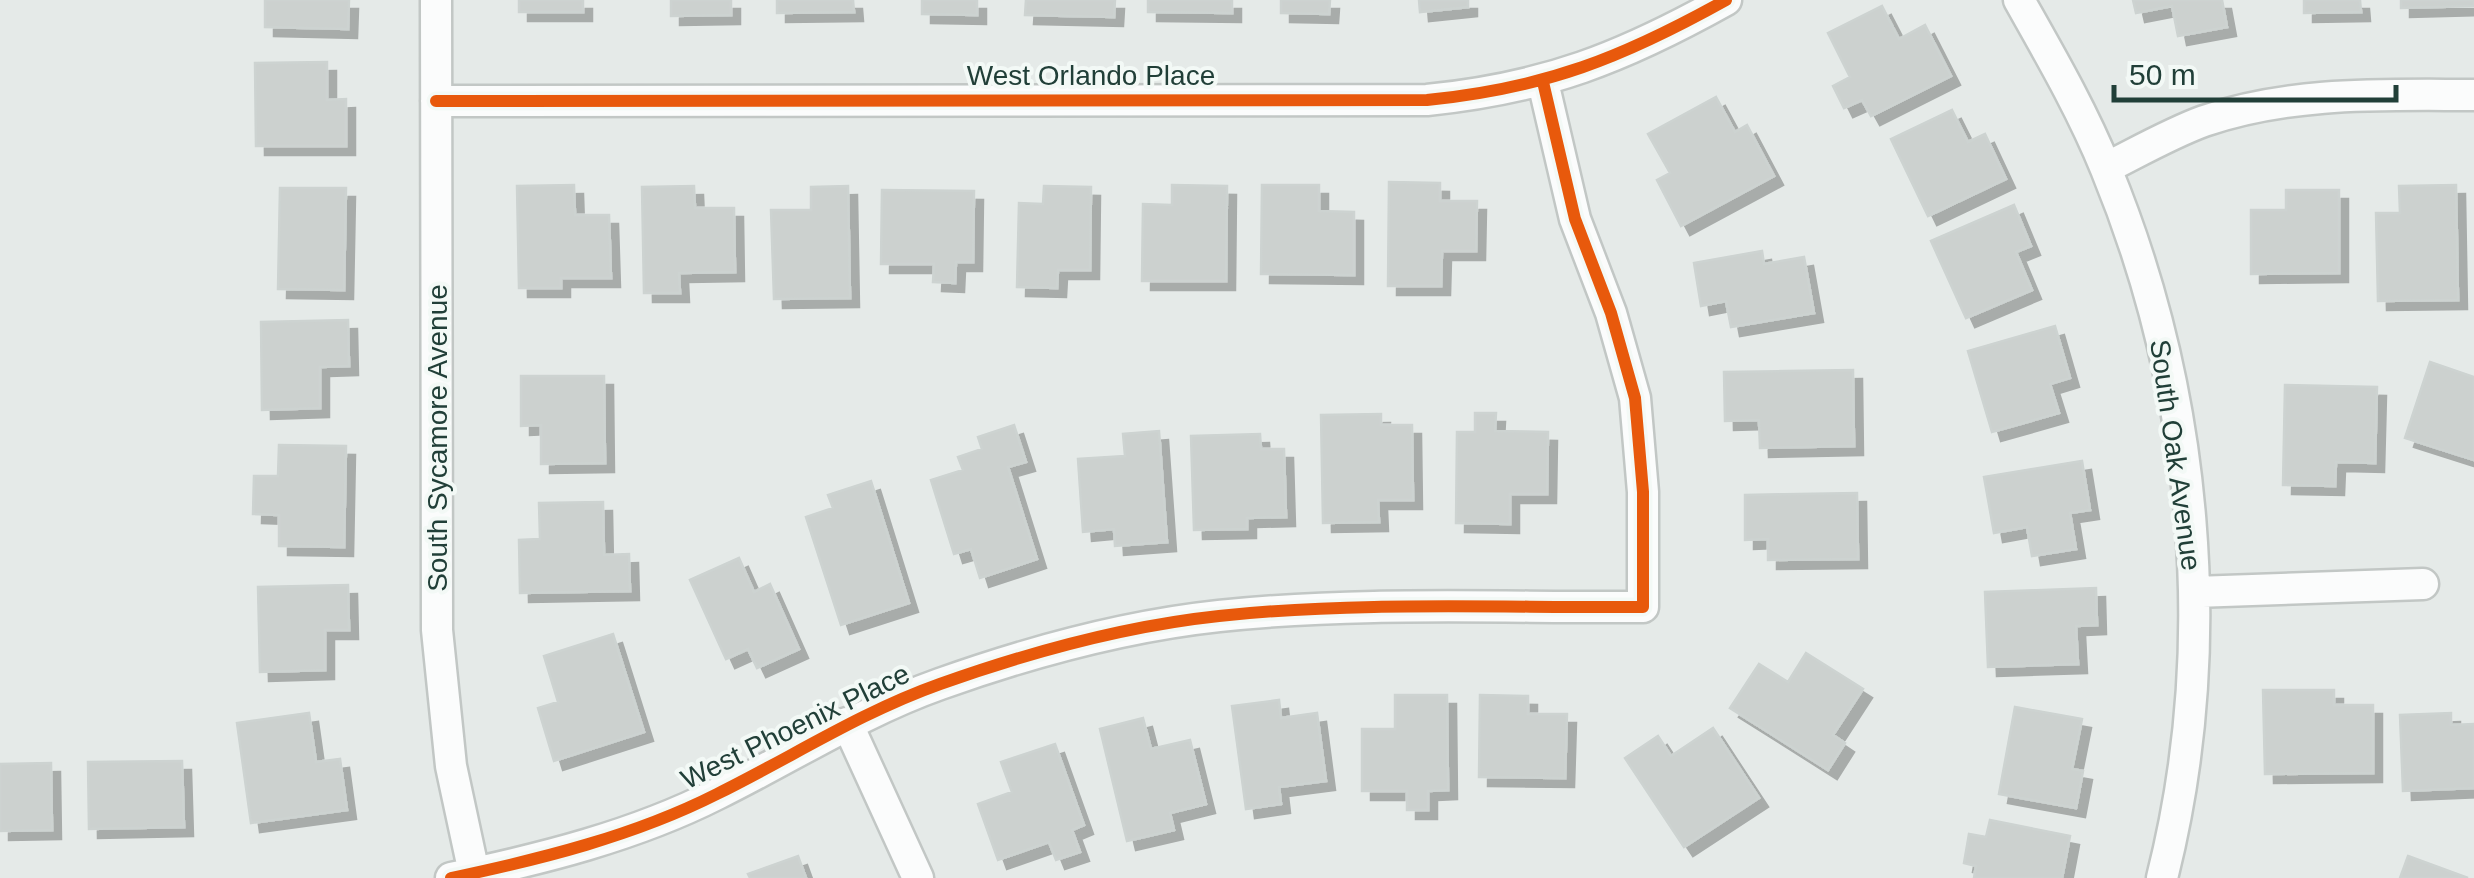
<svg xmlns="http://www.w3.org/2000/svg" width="2474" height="878" viewBox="0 0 2474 878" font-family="Helvetica,sans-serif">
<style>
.building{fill:#ccd1cf;stroke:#cdd3d1;stroke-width:2.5;filter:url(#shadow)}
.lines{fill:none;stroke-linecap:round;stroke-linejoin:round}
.minor-casing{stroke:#c2c7c5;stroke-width:35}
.minor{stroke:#fbfcfc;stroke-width:30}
.cycleway-casing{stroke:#f3f9f6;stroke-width:19}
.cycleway{stroke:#e8590c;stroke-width:12}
.labels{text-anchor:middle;stroke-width:8;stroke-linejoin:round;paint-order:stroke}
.street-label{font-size:28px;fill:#213f38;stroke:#f3f9f6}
</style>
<defs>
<filter id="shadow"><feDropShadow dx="9" dy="9" stdDeviation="0" flood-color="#0004"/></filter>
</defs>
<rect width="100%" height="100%" fill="#e5eae8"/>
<!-- building -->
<path class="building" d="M265,0H349L348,29L265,27Z
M519,0H583V12H519Z
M671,0H731V15L671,16Z
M777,0H853L854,12L777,13Z
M922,0H977V15L922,14Z
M1026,0H1115L1114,17L1025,15Z
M1148,0H1232V13L1148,12Z
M1281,0H1330L1329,14L1281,13Z
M1419,0H1468V7L1420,12Z
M2133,0H2222L2227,27L2178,36L2172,6L2136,13Z
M2304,0H2360L2361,12L2304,13Z
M2401,0H2474V6L2401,8Z
M1882,6L1899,39L1925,25L1951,76L1871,116L1862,100L1844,108L1833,86L1850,77L1828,33Z
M327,62V100L346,99V146H256L255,63Z
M1716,97L1735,132L1747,125L1774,176L1681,226L1657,180L1670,173L1648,134Z
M1952,110L1968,142L1985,134L2006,179L1928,216L1891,139Z
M1389,182L1440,183V201H1477L1476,251H1442L1441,286H1388Z
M574,185L575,215H609L611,278H561V288H519L517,186Z
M1172,185L1227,186L1226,281H1142L1143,204L1172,205Z
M1262,185H1319V211L1354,212V275L1261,274Z
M2456,185L2458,300L2378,301L2376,213H2400L2399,186Z
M694,186L695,208H734L735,272L679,273L680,293H644L642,187Z
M848,186L850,298L774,299L771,210H811V187Z
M1044,186L1091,187L1090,270H1058L1057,288L1017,287L1019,203L1043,204Z
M280,188H346L344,290L278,289Z
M882,190L974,191L973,262H956L955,283L933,282L934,264H881Z
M2286,190H2339V273L2251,274V210H2286Z
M2014,205L2031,246L2016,252L2032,290L1966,318L1931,241Z
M1762,251L1764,264L1804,257L1814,313L1731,327L1726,301L1701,306L1694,263Z
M348,320L349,366L320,367V408L262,410L261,322Z
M2055,326L2070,378L2050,384L2059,413L1992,432L1968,351Z
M2430,362L2474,377V460L2405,438Z
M1853,370L1854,446L1760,448L1759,420L1725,421L1724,372Z
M521,376H604L605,463L541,464V425L521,426Z
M2285,385L2377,387L2375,463L2336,462L2335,486L2283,485Z
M1475,413H1496L1495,431L1548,432L1547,494H1510V524L1456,523L1457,432H1475Z
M1381,414V425H1412L1413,500H1378L1379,522L1323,523L1321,415Z
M1014,425L1026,462L1008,467L1037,559L980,578L971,549L954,554L931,480L963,470L958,457L982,449L978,437Z
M1159,431L1167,542L1115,546L1114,529L1083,532L1078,459L1125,456L1123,434Z
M1260,434L1261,449H1284L1286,517L1247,518V529L1194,530L1191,436Z
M279,445L346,446L344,547L279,546V515L253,514L254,476H278Z
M2082,461L2090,510L2070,513L2076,549L2032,556L2027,527L1994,533L1984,477Z
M871,481L909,603L841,625L806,517L833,508L828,495Z
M1857,493L1858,559L1768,560V539L1745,540V495Z
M603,502L604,555L629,554L630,591L520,593L519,540L540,539L539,503Z
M739,558L754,592L770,584L799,649L757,668L748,649L726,659L690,580Z
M348,585L349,630H325V670L260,672L258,587Z
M2096,588L2097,625L2076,626L2078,664L1988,667L1985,592Z
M613,634L644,732L554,761L538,708L558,702L544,656Z
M1806,653L1863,689L1833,735L1845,743L1828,770L1730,708L1759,664L1788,682Z
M2263,690H2334V705H2373V773L2265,774Z
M1395,695H1447L1448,790L1428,791V810H1407V791H1362V729H1395Z
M1480,695L1528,696V714H1567L1565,778L1479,777Z
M1279,700L1281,718L1317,713L1326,781L1279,787L1281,804L1246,809L1232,706Z
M2015,707L2082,719L2072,769L2083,771L2076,808L1999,794Z
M309,713L316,762L340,759L347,810L251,823L237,723Z
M2451,713V725L2474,724V788L2403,791L2400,715Z
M1143,718L1151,749L1190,740L1206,804L1170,813L1174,830L1127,841L1100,729Z
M1713,728L1759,798L1684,847L1625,758L1658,736L1671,756Z
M1055,744L1084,825L1072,830L1080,852L1056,860L1049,842L998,860L978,804L1012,792L1001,762Z
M182,761L184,827L89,829L88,762Z
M51,763L52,830L0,831V764Z
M1990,820L2070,836L2062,878H1974L1976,866L1964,863L1969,834L1986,837Z
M798,856L806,878H750L748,874Z
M2408,856L2468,878H2400Z"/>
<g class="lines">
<defs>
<path id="minor" d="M436,0L437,630L451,766L474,873
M2019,0C2050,55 2082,110 2106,169C2197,390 2221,645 2162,878
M436,101L1427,100C1546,88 1622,58 1726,0
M2106,168C2138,152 2171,133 2204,121C2291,91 2384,95 2474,95
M2195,592L2423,584
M847,723L918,878
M451,878C541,859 634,836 717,794C792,757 861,712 940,684C1030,652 1125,626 1219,616C1359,601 1502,608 1643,607V492L1635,398L1611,313L1575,219L1543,82"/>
</defs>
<!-- minor casing -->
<use href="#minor" class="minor-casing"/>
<!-- minor -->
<use href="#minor" class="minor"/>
<defs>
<path id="cycleway" d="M436,101L1427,100C1546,88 1622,58 1726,0
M451,878C541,859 634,836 717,794C792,757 861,712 940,684C1030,652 1125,626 1219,616C1359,601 1502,608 1643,607V492L1635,398L1611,313L1575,219L1543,82"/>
</defs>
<!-- cycleway casing -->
<use href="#cycleway" class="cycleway-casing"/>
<!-- cycleway -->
<use href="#cycleway" class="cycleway"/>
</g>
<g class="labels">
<!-- street labels -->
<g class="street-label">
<text x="1091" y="85">West Orlando Place</text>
<text transform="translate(437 438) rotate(-90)" y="10">South Sycamore Avenue</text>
<text transform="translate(2176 455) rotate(82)" y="10">South Oak Avenue</text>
<text transform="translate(795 726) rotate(-26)" y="10">West Phoenix Place</text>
</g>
</g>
<!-- scale -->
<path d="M2114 85v15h282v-15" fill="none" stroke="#213f38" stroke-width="5"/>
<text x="2129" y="85" font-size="30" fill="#213f38" stroke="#f3f9f6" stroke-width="8" paint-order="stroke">50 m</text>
</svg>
